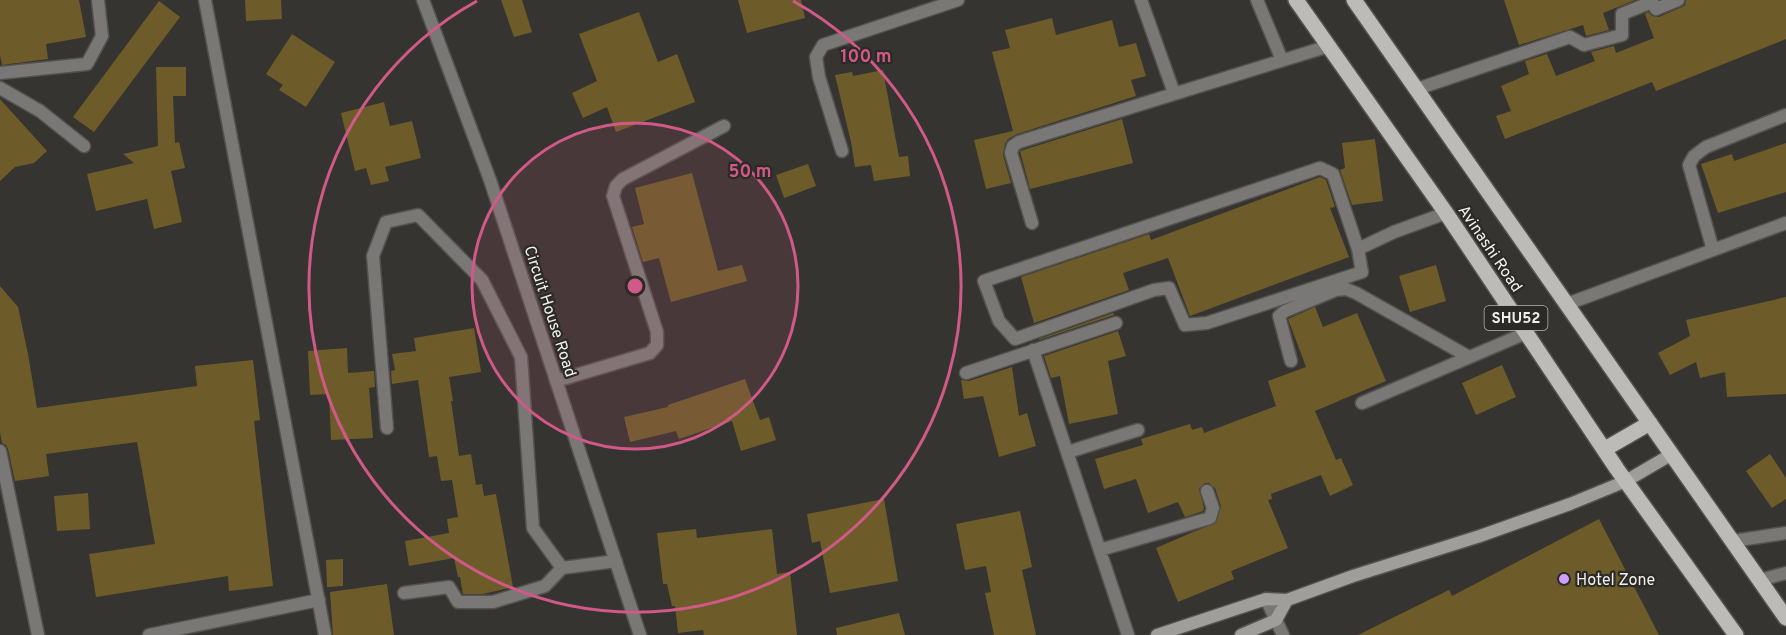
<svg xmlns="http://www.w3.org/2000/svg" width="1786" height="635" viewBox="0 0 1786 635" font-family="Overpass,sans-serif">
<style>
.building{fill:#6d5c29}
.lines{fill:none;stroke-linecap:round;stroke-linejoin:round}
.service-casing{stroke:#54524e;stroke-width:15}
.minor-casing{stroke:#54524e;stroke-width:15}
.secondary-casing{stroke:#54524e;stroke-width:15}
.primary-casing{stroke:#54524e;stroke-width:18}
.service{stroke:#797876;stroke-width:12}
.minor{stroke:#797876;stroke-width:12}
.secondary{stroke:#9f9e9b;stroke-width:12}
.primary{stroke:#bdbbb7;stroke-width:15}
.ring{fill:none;stroke:#d05987;stroke-width:3}
.poi-dot{fill:#d19dfe;stroke:#2c2a26;stroke-width:2}
.labels{text-anchor:middle;stroke-width:4.5;stroke-linejoin:round;paint-order:stroke}
.shield{fill:#2c2a26;stroke:#b6b5b2;stroke-width:1.5}
.shield-label{font-size:15px;font-weight:bold;fill:#f1f0ee}
.street-label{font-size:16px;fill:#f1f0ee;stroke:#2c2a26}
.poi-label{font-size:16px;fill:#f1f0ee;stroke:#2c2a26;text-anchor:start}
.centre{fill:#d05987;stroke:#2c2a26;stroke-width:3}
.ring-label{font-size:18px;text-anchor:middle;font-weight:bold;fill:#d05987;stroke:#2c2a26;stroke-width:4.5;stroke-linejoin:round;paint-order:stroke}
</style>
<rect width="100%" height="100%" fill="#363430"/>
<!-- building -->
<path class="building" d="M0,0H79L86,37L46,44L48,59L2,65L0,55Z
M245,0H281L282,19L246,21Z
M501,0H522L532,32L514,37Z
M738,0H801L805,18L747,33Z
M1504,0H1635L1603,13L1609,30L1586,36L1583,25L1519,45Z
M1686,0H1786V39L1656,91L1652,82L1505,139L1496,116L1511,111L1501,86L1529,74L1525,61L1547,54L1556,76L1595,61L1591,52L1614,46L1616,53L1654,38L1645,14L1648,12L1652,16L1659,17L1682,7L1685,5Z
M159,1L180,17L94,132L73,117Z
M639,12L658,62L677,54L695,102L616,132L607,107L583,118L572,93L597,81L579,34Z
M1052,18L1056,35L1112,20L1119,47L1136,43L1146,76L1131,80L1136,96L1017,134L1008,139L1005,144L1003,155L1011,183L986,189L974,140L1013,131L992,52L1010,48L1005,30Z
M292,34L335,62L306,107L279,90L283,85L266,74Z
M156,67H186V96H173L175,143L179,142L185,168L171,171L182,222L154,229L147,199L96,211L87,174L134,163L123,154L158,146Z
M883,70L899,157L908,156L910,176L874,181L871,165L855,167L851,142L835,75L852,72L853,76Z
M0,99L47,151L34,163L15,167L0,181Z
M384,102L390,126L412,121L421,158L385,167L389,181L371,185L366,168L355,171L341,113Z
M1122,119L1133,163L1030,189L1020,151Z
M1375,139L1383,201L1352,205L1340,170L1345,168L1342,143Z
M1786,143V192L1718,213L1701,164L1732,154L1734,161Z
M808,164L816,186L784,198L776,175Z
M692,173L718,271L742,265L747,281L671,302L659,258L643,262L632,227L644,224L635,188Z
M1320,177L1326,180L1335,207L1330,208L1349,257L1190,316L1168,258L1123,273L1129,290L1034,323L1021,277L1149,234L1151,240Z
M1436,265L1446,301L1410,312L1399,276Z
M0,286L18,307L28,354L37,408L197,386L195,366L253,360L260,420L254,421L273,586L229,591L228,576L96,597L89,554L155,544L137,442L46,454L49,476L15,481L8,449L6,445L2,443L0,432Z
M1786,297V394L1727,397L1725,372L1700,378L1696,362L1670,375L1658,353L1690,336L1686,320Z
M1315,307L1323,327L1357,313L1386,381L1315,411L1336,460L1341,458L1353,485L1330,496L1321,475L1271,494L1272,499L1268,500L1288,548L1231,571L1234,579L1178,602L1156,548L1193,532L1216,523L1221,506L1215,488L1209,483H1205L1199,489L1204,508L1203,511L1185,517L1178,502L1148,513L1136,479L1104,489L1095,459L1143,445L1141,439L1190,424L1192,430L1202,427L1204,433L1276,406L1268,381L1306,367L1288,319Z
M1113,313L1114,315L1039,340V339Z
M474,328L481,372L449,377L453,401H451L459,456L471,454L476,485L482,484L484,496L496,494L513,587L483,594H463L460,577H458L454,558L409,566L405,541L449,533L447,519L458,517L452,480L441,481L437,456L429,457L418,380L392,384L391,371L395,370L392,354L416,351L414,338Z
M1118,331L1126,356L1108,361L1118,414L1069,424L1060,376L1051,378L1044,356Z
M347,348L348,373L374,371L375,387L369,388L373,438L331,440L329,394L310,395L308,351Z
M1502,365L1516,397L1476,415L1462,383Z
M1012,367L1019,416L1027,413L1036,446L999,457L983,396L964,399L961,380L969,381Z
M745,379L760,420L769,417L776,440L741,451L732,421L679,439L676,431L630,442L624,417L668,407V405Z
M1770,454L1786,478V499L1772,508L1746,471Z
M88,493L90,529L57,531L54,496Z
M884,499L898,581L830,593L820,541L812,543L807,514Z
M1020,511L1032,567L1022,570L1036,635H994L985,593L991,592L986,566L965,570L956,524Z
M1599,519L1659,635H1358L1449,590L1452,596Z
M696,529L697,538L772,529L777,574L790,572L797,635H704L703,630L678,633L675,606H672L667,584H663L657,533Z
M343,559V586L327,587L326,560Z
M387,584L394,635H333L330,592Z
M899,613L905,635H837L836,628Z"/>
<g class="lines">
<defs>
<path id="service" d="M1141,0L1174,93
M1257,0L1282,60
M0,88L40,111L84,146
M842,151L819,77L816,57L823,45L958,0
M1032,223L1011,153L1013,146L1019,142L1329,46
M1358,249L1333,174L1320,168L984,281L999,321L1015,339L1154,290L1169,288L1185,325L1207,323L1362,272L1358,249L1394,232L1446,213
M1713,250L1689,165L1694,156L1706,147L1786,115
M1567,304L1786,223
M1033,350L1128,635
M1291,361L1279,316L1285,311L1336,290L1346,289L1356,293L1469,357
M966,373L1116,323
M556,381L650,353L657,345V332L613,196L616,186L623,179L724,126
M1362,403L1526,333
M1068,452L1138,430
M1733,541L1786,533
M1100,550L1210,518L1213,508L1207,491
M1760,580L1786,573
M1266,599L1283,635"/>
<path id="minor" d="M205,0L325,635
M423,0L490,180L640,635
M0,73L87,64L102,36L98,0
M1417,89L1570,37L1584,45L1622,35V14L1652,2L1656,9L1678,0
M387,428L373,256L386,222L418,215L482,280L521,357L533,528L562,568L545,586L493,602H458L449,587L404,593
M0,451L38,635
M562,568L616,561
M149,635L319,600"/>
<path id="secondary" d="M1157,635L1266,599L1287,600L1353,576L1480,536L1570,504L1626,481L1672,454
M1241,635L1276,620L1287,600"/>
<path id="primary" d="M1296,0L1446,213L1617,469L1736,635
M1354,0L1786,618
M1605,449L1650,423"/>
</defs>
<!-- service casing -->
<use href="#service" class="service-casing"/>
<!-- minor casing -->
<use href="#minor" class="minor-casing"/>
<!-- secondary casing -->
<use href="#secondary" class="secondary-casing"/>
<!-- primary casing -->
<use href="#primary" class="primary-casing"/>
<!-- service -->
<use href="#service" class="service"/>
<!-- minor -->
<use href="#minor" class="minor"/>
<!-- secondary -->
<use href="#secondary" class="secondary"/>
<!-- primary -->
<use href="#primary" class="primary"/>
</g>
<!-- distance rings -->
<circle cx="635" cy="286" r="163" fill="#d05987" fill-opacity=".12"/>
<g class="ring">
<circle cx="635" cy="286" r="163"/>
<path d="M793 1A326 326 0 1 1 477 1"/>
</g>
<!-- markers -->
<circle class="poi-dot" cx="1564" cy="579" r="6"/>
<g class="labels">
<!-- shield labels -->
<rect class="shield" x="1484.5" y="306" width="63" height="24" rx="4.5"/>
<g class="shield-label">
<text x="1516" y="323">SHU52</text>
</g>
<!-- street labels -->
<g class="street-label">
<text transform="translate(1491 248) rotate(56)" y="6">Avinashi Road</text>
<text transform="translate(551 311) rotate(72)" y="6">Circuit House Road</text>
</g>
<!-- poi labels -->
<g class="poi-label">
<text x="1576" y="585">Hotel Zone</text>
</g>
</g>
<circle cx="635" cy="286" r="9" class="centre"/>
<g class="ring-label">
<text x="866" y="62">100 m</text>
<text x="750" y="177">50 m</text>
</g>
</svg>
